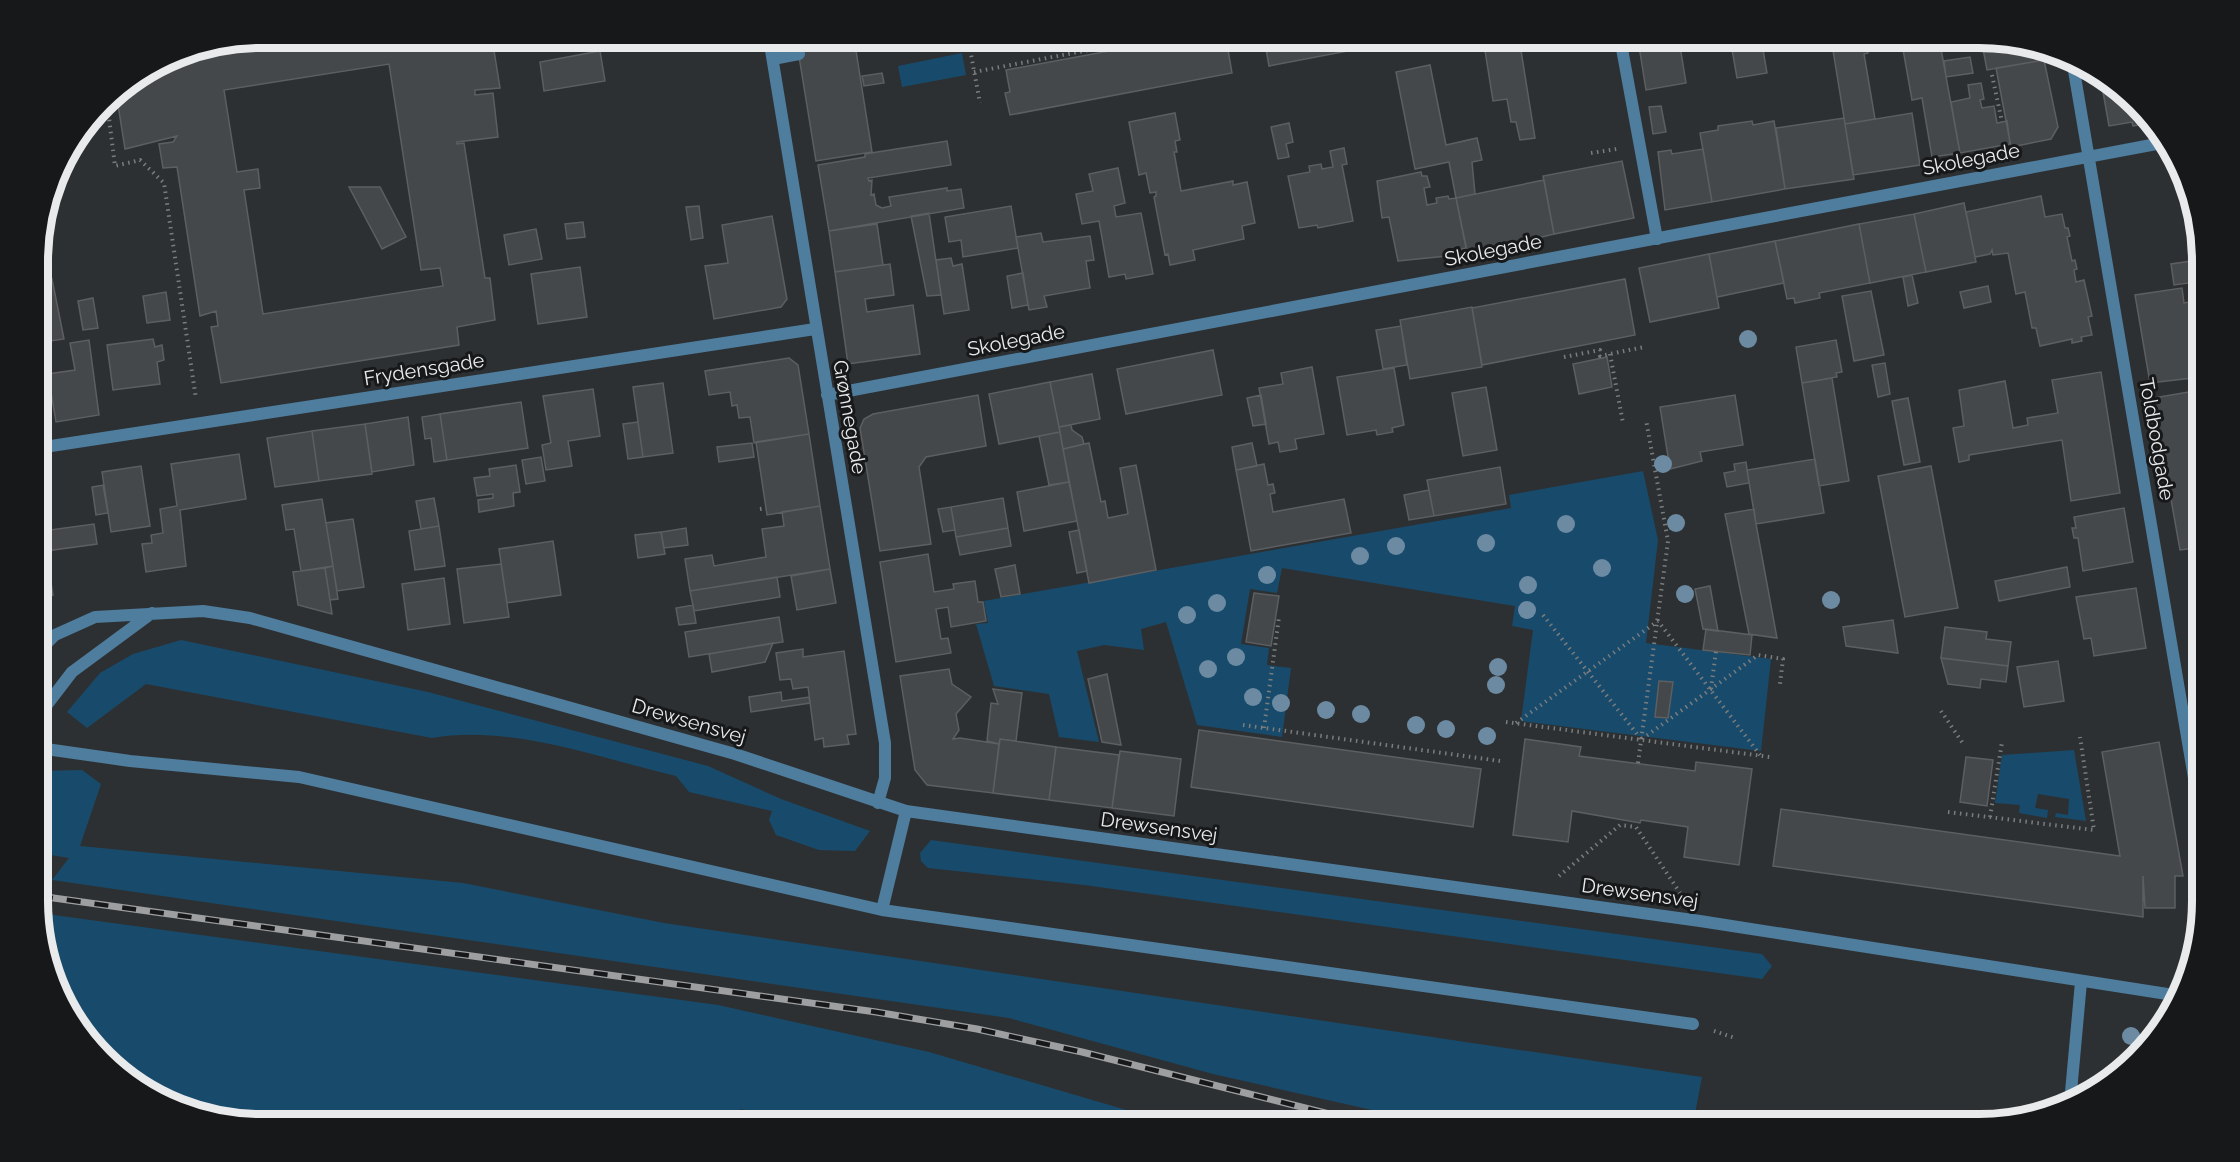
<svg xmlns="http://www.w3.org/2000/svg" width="2240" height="1162" viewBox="0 0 2240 1162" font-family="Raleway,sans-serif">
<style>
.green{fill:#184b6b}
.building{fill:#45484a;stroke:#5c5f62;stroke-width:1.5;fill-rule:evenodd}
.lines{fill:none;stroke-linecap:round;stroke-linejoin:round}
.path{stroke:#7a7d7e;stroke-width:4;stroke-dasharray:1.5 4.5;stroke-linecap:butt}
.lane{stroke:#4e7d9e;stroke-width:12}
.street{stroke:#4e7d9e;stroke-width:12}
.rail-casing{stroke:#9d9fa1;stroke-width:7}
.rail{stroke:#171819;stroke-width:4.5;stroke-dasharray:14;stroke-linecap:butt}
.tree{fill:#6c8ba2}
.labels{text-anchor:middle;stroke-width:6;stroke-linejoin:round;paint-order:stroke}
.street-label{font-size:20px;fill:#e8eaeb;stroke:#171819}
.rim{fill:none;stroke:#e8eaeb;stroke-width:8}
</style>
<rect width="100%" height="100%" fill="#2d3032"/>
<!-- green -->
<path class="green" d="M962,53L966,75L902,87L898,66Z
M1643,471L1658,540L1646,643L1771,659L1761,751L1521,721L1533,630L1512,626L1515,606L1282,568L1277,593L1250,589L1241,644L1269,648L1267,665L1291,668L1282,737L1197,725L1166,622L1141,629L1144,650L1104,645L1077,651L1099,742L1059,737L1049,694L994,686L976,624L988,623L984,601L1511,508L1509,495Z
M181,640L428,692L708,766L781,799L870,831L855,851L819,850L776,835L769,820L772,811L689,792L676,776C599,758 511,724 432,738L146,684L87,728L67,712L100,673L133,654Z
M2074,750L2086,821L2055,817L2056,813L2068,815L2069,799L2038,794L2035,808L2048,810L2047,818L2019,813L2020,805L1995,803L2002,755Z
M82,770L101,784L80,846L463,883L664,923L1702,1077L1693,1124H1434L1213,1074L1009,1018L52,880L69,858L39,853V771Z
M931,840L1762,954L1772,966L1762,979L1084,885L928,868L921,861L920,853Z
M39,913L718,1005L929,1052L1174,1124H821L740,1109L737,1124H261L162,1101L84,1037L54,986L39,930Z"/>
<!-- building -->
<path class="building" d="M261,38H492L500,88L475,90V95L493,93L498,137L457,142V144L464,143L485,278H490L495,320L457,327L459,345L221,383L211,327L218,326L216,311L200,316L177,167L163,168L159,144L173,142L177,136L125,149L116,92L176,54ZM389,64L421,270L440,268L443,286L263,314L244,190L260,188L258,169L237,172L224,90Z
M796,38H854L872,152L816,161Z
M1179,38H1222L1224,51L1228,50L1232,73L1010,115L1005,93L1010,92L1006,70Z
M1267,38H1389L1390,43L1269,66L1265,43H1268Z
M1483,38H1519L1535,138L1520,140L1516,122H1511L1507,99L1493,101Z
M1730,38H1761L1767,73L1737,78Z
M1831,38H1866L1868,53L1864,54L1875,119L1845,124Z
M1901,38H1939L1960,153L1932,157L1922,98L1912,100Z
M1981,38L2043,53L2044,60L1987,70Z
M1679,40L1686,83L1646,90L1639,46Z
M600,51L605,81L544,91L540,62Z
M1970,57L1973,73L1946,77L1944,61Z
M2044,60L2058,127L2051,139L2011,147L1996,68Z
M1430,65L1446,145L1477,138L1482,160L1472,162L1475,194L1456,198L1449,162L1415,169L1396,72Z
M882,73L884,83L864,86L862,76Z
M2100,75L2127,93L2153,123L2133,126L2132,122L2109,126Z
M1981,83L1984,99L1980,100L1982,108L1994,106L1997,123L2007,121L2010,144L1960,153L1951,102L1970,98L1968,85Z
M1661,106L1666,132L1653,134L1649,107Z
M1175,113L1180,140L1175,141L1177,152H1174L1181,191L1233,181V185L1247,182L1255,223L1242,226L1244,239L1193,250L1195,260L1170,265L1168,254L1165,255L1154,197L1156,196V192L1150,193L1146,173L1139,175L1129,122Z
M1912,113L1920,165L1853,175L1845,124Z
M1844,118L1854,179L1785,189L1776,128Z
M1752,121L1753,125L1774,121L1785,189L1712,202L1700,133L1718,130V126Z
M1289,123L1293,142L1286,144L1289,157L1278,159L1271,127Z
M947,141L951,165L868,178L869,181L872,180L871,195L874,194L876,205L882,208L891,206L889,197L947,188V191L961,189L964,208L829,231L818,165L865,157V154Z
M1344,148L1347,164L1342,165L1353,221L1318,228L1317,225L1299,228L1288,176L1310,172L1309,166L1321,164L1322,169L1333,167L1330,151Z
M1703,149L1712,202L1665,210L1658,152L1671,150L1672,154Z
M1622,161L1634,218L1554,234L1543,176Z
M1118,168L1125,203L1114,206L1116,217L1141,213L1153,274L1126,279L1125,274L1109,277L1099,221L1082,224L1076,194L1093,191L1089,174Z
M1421,172L1422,176H1427L1430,187L1424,188L1427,205L1437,203L1436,198L1448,196L1449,199L1456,198L1466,248L1446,252L1447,256L1398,261L1389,217L1382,218L1377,181Z
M1544,180L1554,234L1486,251L1485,247L1467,251L1456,198Z
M349,187H380L406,237L382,249Z
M2041,196L2045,217L2062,214L2065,228H2068L2070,236L2067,237L2072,261L2075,260L2077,269L2074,270L2076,282L2084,280L2092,316L2088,317L2092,335L2081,337L2082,341L2072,343V339L2040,346L2036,328H2032L2025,292L2016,294L2008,253L1993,255L1992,250L1990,254L1975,257L1966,212Z
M1964,203L1976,262L1926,272L1914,214Z
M699,206L703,238L691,240L686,207Z
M1011,206L1018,248L963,257L961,240L949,242L945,217Z
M929,213L941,295L927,296L911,216Z
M1914,214L1926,272L1870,283L1859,224Z
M772,216L787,299L781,307L714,319L705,266L728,263L722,225Z
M583,222L585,237L567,239L565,224Z
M877,224L883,265L835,272L829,231Z
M1859,224L1870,283L1819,293L1820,298L1795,303L1794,298L1787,299L1775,241Z
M536,229L542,259L509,265L504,235Z
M1041,233L1043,242L1090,236L1094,260L1086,261L1090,288L1044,296L1047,307L1029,310L1016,237Z
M2201,240V294L2196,282L2174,285L2171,264L2191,261L2188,242Z
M1775,241L1784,283L1717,297L1709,254Z
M1709,254L1719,308L1650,322L1639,268Z
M951,258L953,266L962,264L969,310L944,314L936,260Z
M890,264L894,295L865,299L867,312L913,305L920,354L848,364L835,272Z
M580,267L587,317L538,324L531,274Z
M1023,273L1028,305L1012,308L1007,276Z
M1912,275L1918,303L1908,306L1903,277Z
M52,279L64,339L44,342L38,304V282Z
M1625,279L1635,335L1482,365L1472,308Z
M1988,286L1991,302L1964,308L1960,292Z
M2182,288L2184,303L2201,300V316H2198L2201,338L2193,340L2195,353L2201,352V377L2150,383L2135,295Z
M1871,291L1884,355L1854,361L1842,296Z
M166,292L170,320L147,323L143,296Z
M93,298L98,328L83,330L78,301Z
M1472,307L1482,367L1410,379L1400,320Z
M1401,326L1407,365L1383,369L1376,330Z
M153,339L155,347L162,345L164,360L157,362L160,384L113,390L107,345Z
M89,340L99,415L56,422L48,374L75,370L70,343Z
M1836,340L1842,372L1836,373L1837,377L1802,383L1796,347Z
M1213,350L1222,395L1126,414L1117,369Z
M1607,357L1612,387L1579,394L1573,364Z
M789,358L798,365L809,434L754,443L750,417L739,418L737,405L732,406L730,392L709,395L705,371Z
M1885,363L1890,394L1878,397L1872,365Z
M1312,367L1324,434L1295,439L1297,449L1280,452L1278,442L1269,444L1259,388L1283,384L1281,373Z
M1394,368L1404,425L1392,428L1393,432L1377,435L1376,430L1347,435L1337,377Z
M2101,372L2120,493L2071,501L2062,440L1969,455V460L1959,462L1953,428L1964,426L1959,390L2005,381L2013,428L2028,425L2027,418L2058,413L2052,380Z
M1092,374L1100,419L1059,427L1050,382Z
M1832,378L1849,481L1819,486L1802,383Z
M1050,382L1060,432L999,444L989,394Z
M663,383L673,453L643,457L633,387Z
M1486,387L1497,450L1463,456L1452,393Z
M593,389L600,436L568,441L572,466L546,470L542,445L551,443L543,396Z
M2201,390L2202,547L2180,550L2153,398Z
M978,395L986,446L926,457L919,467L931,544L880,551L860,428L864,419L873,414Z
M1261,395L1266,424L1253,426L1247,398Z
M1735,395L1743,445L1700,452L1702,461L1670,469L1660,407Z
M1908,398L1920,462L1904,465L1892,401Z
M521,402L528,448L447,460L440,414Z
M440,414L447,460L434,462L431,438L425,439L422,417Z
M408,417L414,465L372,472L365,424Z
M638,422L643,457L628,459L623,424Z
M365,424L372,474L319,481L312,431Z
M1071,425L1072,430L1082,437L1084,444L1063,449L1059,427Z
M312,431L319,481L275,487L267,438Z
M1060,432L1069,482L1049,485L1039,436Z
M809,434L820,506L767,515L756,442Z
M752,443L754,457L719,462L717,447Z
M1089,443L1101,502L1105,501L1108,518L1128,514L1120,468L1136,465L1156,570L1089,583L1063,449Z
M1252,443L1257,466L1236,470L1232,447Z
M239,454L246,499L180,510L186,566L146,572L142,544L152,543L151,535L163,533L160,509L177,506L171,464Z
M541,457L545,481L526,484L522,460Z
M1815,459L1824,513L1756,524L1747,470Z
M1746,462L1749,483L1727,487L1724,473L1735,471L1734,464Z
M1264,464L1268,485L1273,484L1275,493L1270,494L1273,512L1344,499L1351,533L1251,551L1236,470Z
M516,465L520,492L513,493L514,506L479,512L478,500L493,498V494L477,496L474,478L490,476L489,469Z
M141,466L150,526L111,532L102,472Z
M1931,466L1958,608L1905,617L1878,476Z
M1500,467L1506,504L1434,516L1427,480Z
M1069,482L1077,521L1024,531L1017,492Z
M103,485L108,513L96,515L92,487Z
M1429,490L1434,516L1409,520L1404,495Z
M434,498L439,526L421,529L416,501Z
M1003,498L1008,528L956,537L951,507Z
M322,499L333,566L301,571L294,529L286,530L282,505Z
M820,506L830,569L690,591L685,559L712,555L714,566L766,557L762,529L784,526L782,512Z
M951,507L955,530L943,532L938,509Z
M2124,508L2133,562L2083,571L2078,538H2074L2072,528H2076L2074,517Z
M1754,509L1756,524L1777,638L1749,634L1725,514Z
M39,513L43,531L94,524L97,544L46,551L53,595L39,597Z
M353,519L364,587L337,591L326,523Z
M439,526L445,566L415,570L409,531Z
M686,528L688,545L664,548L661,532Z
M1008,528L1011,546L960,555L956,537Z
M1079,530L1087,571L1077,573L1069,532Z
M661,532L665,554L638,558L635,535Z
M553,541L561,595L507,603L499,549Z
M928,554L934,592L954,589L953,584L975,581L978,602H983L986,621L951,627L948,607L936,609L941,639L948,638L951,653L896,662L880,562Z
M501,564L509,617L464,623L457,569Z
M1015,565L1020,594L1001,597L995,569Z
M333,566L338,599L330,600L325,568Z
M2067,567L2070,587L1999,601L1995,581Z
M325,568L330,600L332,614L298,605L293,572Z
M830,569L836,603L797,610L791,576Z
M777,577L780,597L694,611L690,591Z
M444,578L450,624L408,630L402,584Z
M1710,586L1718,631L1703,629L1695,589Z
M2136,588L2146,648L2094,656L2091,638L2084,639L2076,597Z
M1254,593L1279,596L1271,646L1246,642Z
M693,605L696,623L679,625L676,608Z
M779,617L783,642L689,657L685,632Z
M1893,620L1898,653L1846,646L1843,627Z
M1945,627L1987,632L1986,639L2011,642L2008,666L1941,658Z
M1706,629L1752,635L1750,655L1703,650Z
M773,643L765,662L712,672L709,654Z
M803,649V657L844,651L856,734L847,735L849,744L824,747L823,738L815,740L808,687L793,689L791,679L780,680L776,653Z
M1941,658L2008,666L2006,682L1981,679L1980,688L1948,684Z
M2058,661L2064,701L2024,707L2017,667Z
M949,669L952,684L971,697L956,714L959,730L953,739L960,738L999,744L993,793L927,785L915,770L900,676Z
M1107,674L1121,745L1102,742L1088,679Z
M1659,681L1673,682L1668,718L1655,717Z
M993,689L1022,693L1016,741L1000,739L999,744L987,741L991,703L998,704Z
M781,692L782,701L809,697L810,703L751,712L749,697Z
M1199,730L1481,769L1473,827L1191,787Z
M1000,739L1056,747L1049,800L993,793Z
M1525,739L1581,747L1579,756L1695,771L1696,762L1752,769L1739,865L1684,857L1688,827L1641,820L1640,823L1572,811L1568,842L1513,835Z
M2159,742L2183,876H2175V908H2145L2143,876V917L1773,866L1781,809L2120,856L2102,752Z
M1056,747L1119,755L1112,808L1049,800Z
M1120,751L1181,759L1174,816L1112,808Z
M1966,757L1993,760L1987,806L1960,802Z"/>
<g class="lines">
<!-- path -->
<path class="path" d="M968,38L980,103
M974,72L1152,38
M1992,75L2002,122
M107,102L115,166L140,160L164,183L196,399
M1591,153L1617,149
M1610,354L1623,423
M1564,357L1600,350V356L1644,347
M760,509L766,508
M1543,615L1641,739
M1711,689L1716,651
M1941,711L1964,745
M1506,722L1770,757
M1516,723L1658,621L1760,755
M1243,725L1500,761
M1264,728L1279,617
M1642,739L1758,655L1783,659L1780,684
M1638,763L1668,541L1646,420
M1948,812L2094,830L2080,737
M1990,817L2002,742
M1559,876L1620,825L1636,827L1680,893
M1714,1031L1735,1038"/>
<!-- lane -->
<path class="lane" d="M1620,38L1657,239
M773,59L799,54
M46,749L130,761L299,777L882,910L1693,1024
M882,910L906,811
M2070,1103L2081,982"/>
<!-- street -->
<path class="street" d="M769,38L885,743V778L878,803
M2072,59L2202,825
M827,395L2167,142
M38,448L815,329
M39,651L55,635L95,617L203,611L250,618L735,754L906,811L1700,921L2180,996
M39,715L72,672L152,613"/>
<defs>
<path id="rail" d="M39,896L876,1012L977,1029L1082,1052L1369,1124"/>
</defs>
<!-- rail casing -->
<use href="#rail" class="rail-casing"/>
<!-- rail -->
<use href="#rail" class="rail"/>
</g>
<!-- trees -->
<g class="tree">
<circle cx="1748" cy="339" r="9"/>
<circle cx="1663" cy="464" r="9"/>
<circle cx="1676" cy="523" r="9"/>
<circle cx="1566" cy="524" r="9"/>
<circle cx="1486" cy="543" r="9"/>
<circle cx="1396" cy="546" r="9"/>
<circle cx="1360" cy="556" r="9"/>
<circle cx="1602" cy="568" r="9"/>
<circle cx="1267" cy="575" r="9"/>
<circle cx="1528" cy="585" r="9"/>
<circle cx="1685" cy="594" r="9"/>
<circle cx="1831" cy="600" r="9"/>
<circle cx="1217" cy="603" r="9"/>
<circle cx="1527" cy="610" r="9"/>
<circle cx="1187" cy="615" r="9"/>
<circle cx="1236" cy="657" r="9"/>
<circle cx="1498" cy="667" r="9"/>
<circle cx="1208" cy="669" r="9"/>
<circle cx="1496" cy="685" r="9"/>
<circle cx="1253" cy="697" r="9"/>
<circle cx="1281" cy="703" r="9"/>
<circle cx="1326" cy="710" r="9"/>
<circle cx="1361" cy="714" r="9"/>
<circle cx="1416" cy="725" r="9"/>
<circle cx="1446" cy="729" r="9"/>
<circle cx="1487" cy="736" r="9"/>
<circle cx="2131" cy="1036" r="9"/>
</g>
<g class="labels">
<!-- street labels -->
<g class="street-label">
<text transform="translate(1971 159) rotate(-11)" y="7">Skolegade</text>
<text transform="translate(1493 250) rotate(-11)" y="7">Skolegade</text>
<text transform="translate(1016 340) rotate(-11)" y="7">Skolegade</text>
<text transform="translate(424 369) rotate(-9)" y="7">Frydensgade</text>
<text transform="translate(850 417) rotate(80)" y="7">Grønnegade</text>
<text transform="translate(2157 439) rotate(80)" y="7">Toldbodgade</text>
<text transform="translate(689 721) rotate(16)" y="7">Drewsensvej</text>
<text transform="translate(1159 827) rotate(8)" y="7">Drewsensvej</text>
<text transform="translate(1640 893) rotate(8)" y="7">Drewsensvej</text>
</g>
</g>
<!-- crop -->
<path d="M0 0H2240V1162H0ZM261 48H1979A213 213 0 0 1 2192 261V901A213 213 0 0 1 1979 1114H261A213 213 0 0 1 48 901V261A213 213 0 0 1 261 48Z" fill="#171819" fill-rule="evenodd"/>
<path class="rim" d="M261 48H1979A213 213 0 0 1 2192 261V901A213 213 0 0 1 1979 1114H261A213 213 0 0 1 48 901V261A213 213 0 0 1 261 48Z"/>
</svg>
